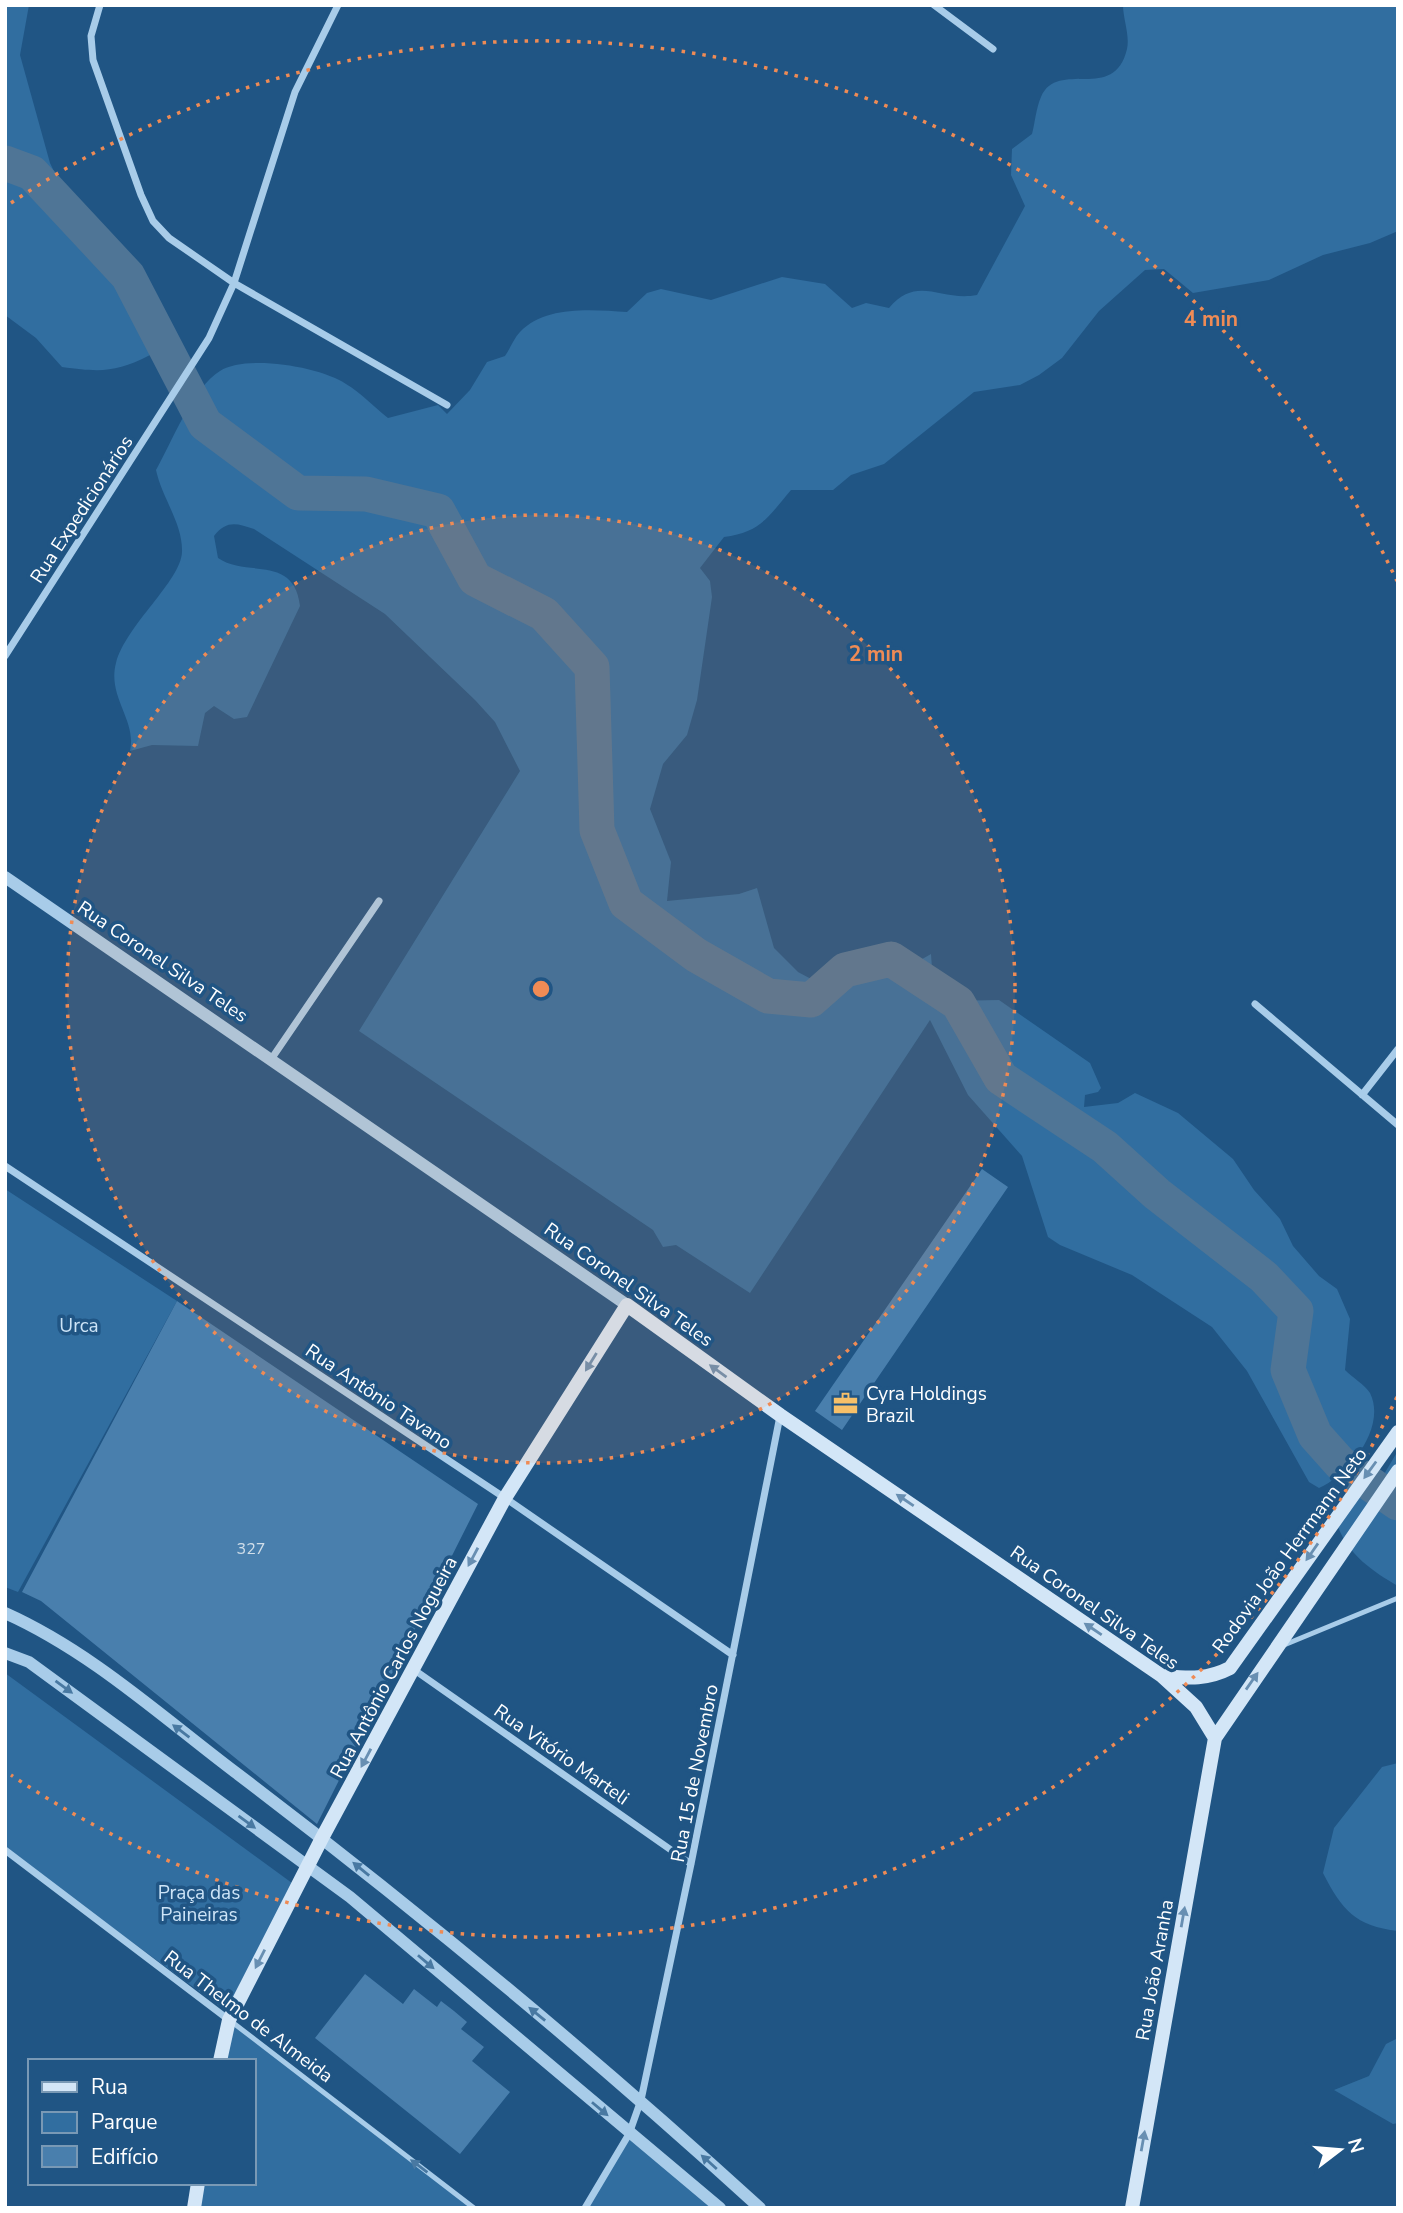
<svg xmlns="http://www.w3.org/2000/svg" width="1403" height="2213" viewBox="0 0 1403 2213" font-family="'Nunito Sans',sans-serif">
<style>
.green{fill:#316ea0}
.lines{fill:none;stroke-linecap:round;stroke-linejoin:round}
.river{stroke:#4f7596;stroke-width:35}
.building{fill:#497fad}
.service{stroke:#a8cce9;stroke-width:5}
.minor{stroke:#a8cce9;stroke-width:7}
.tertiary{stroke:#a8cce9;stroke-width:12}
.secondary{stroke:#d3e6f7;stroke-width:14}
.oneway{fill:#688fb2}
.oneway2{fill:#4979a2}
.ring{fill:none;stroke:#ef8b55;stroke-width:3.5;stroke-dasharray:3.5 7}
.labels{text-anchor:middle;stroke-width:7;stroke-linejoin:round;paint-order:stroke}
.number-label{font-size:16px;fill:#d2dfea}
.street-label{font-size:19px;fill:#fff;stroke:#205584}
.park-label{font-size:19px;fill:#cde4f7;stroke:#205584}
.poi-label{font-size:19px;fill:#fff;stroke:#205584;text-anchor:start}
.centre{fill:#ef8b55;stroke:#205584;stroke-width:3.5}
.ring-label{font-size:21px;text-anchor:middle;font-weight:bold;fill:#ef8b55;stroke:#205584;stroke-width:7;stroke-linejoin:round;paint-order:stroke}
</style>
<rect width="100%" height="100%" fill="#205584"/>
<!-- green -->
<path class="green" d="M5,5H29L20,55L50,163L63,190L82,216L107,239L137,262L152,294L154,324L150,355C115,373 100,372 62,367L36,338L5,315Z
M1123,5H1398V231L1370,243L1323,255L1269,280L1193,293L1164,269L1145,270L1099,311L1062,358L1039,375L1020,385L974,392L884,464L851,475L833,490H791C768,517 761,532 724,537L700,568L710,581L712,597L697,700L687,735L663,764L650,809L671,862L667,901L739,894L757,888L774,948L798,972L828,988L844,987L887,967L896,974L931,954L933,983L940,997L950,1001L999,1000L1090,1063L1101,1088L1098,1092L1085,1095L1084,1107L1118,1103L1135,1093L1178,1113L1233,1159L1254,1190L1280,1219L1293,1246L1319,1276L1337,1289L1350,1319L1345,1370C1352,1377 1365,1385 1370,1393C1387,1427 1349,1475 1319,1488L1309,1482L1247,1371L1212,1327L1132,1275L1060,1245L1048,1237L1022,1156L968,1095L930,1020L750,1293L676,1245L663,1247L653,1230L359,1031L520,771L495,722L475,700L385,614L254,529C237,523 226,520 214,536L218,558C247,578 294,554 300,606L247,717L234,719L214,706L205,713L198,746L152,745L130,751C137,720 107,697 116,663C126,625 181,581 182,552C183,524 162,498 156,470C172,442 193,387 220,371C247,354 321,367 346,384C361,393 374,407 388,418L438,405L447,414L470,390L487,362L505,356C510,349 514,338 520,332C546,305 592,310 627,312L647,293L661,289L711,300L782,277L825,284L852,308L866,303L889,308C918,274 940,302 977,295L1025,206L1011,175L1012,149L1032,134C1035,123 1036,108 1041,97C1058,58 1114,104 1127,49C1130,35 1123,19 1123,5Z
M5,1189L177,1301L18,1592L5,1587Z
M1396,1454L1398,1455V1586C1372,1571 1349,1555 1338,1527L1348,1504L1380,1481Z
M5,1673L292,1883L226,2011L5,1849Z
M1398,1763V1931C1355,1926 1342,1910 1323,1873L1334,1828L1382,1767Z
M228,2021L473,2208H195L199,2183H254V2061H221Z
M1398,2038V2123L1393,2124L1334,2090L1369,2076L1386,2044Z
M628,2134L714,2208H583Z"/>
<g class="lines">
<!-- river -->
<path class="river" d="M5,163L32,173L128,276L205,424L298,493L366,494L438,511L475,579L544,614L592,667L597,830L626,903L696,955L768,996L811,1000L845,970L891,959L958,1003L1001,1078L1105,1147L1157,1194L1264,1277L1296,1311L1288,1370L1315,1435L1340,1463L1398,1503"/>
</g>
<!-- building -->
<path class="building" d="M982,1169L1008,1187L842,1430L815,1411Z
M177,1301L478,1504L317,1824L41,1601L22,1592Z
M365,1974L403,2004L414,1989L437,2007L441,2001L454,2011L467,2022L461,2029L484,2047L472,2061L510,2092L460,2154L315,2038Z"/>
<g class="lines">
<!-- service -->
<path class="service" d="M1284,1645L1398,1598
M232,2022L474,2208"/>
<!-- minor -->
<path class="minor" d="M100,5L91,36L93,60L141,195L153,221L169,238L234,283L447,405
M934,5L993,49
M5,656L209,338L234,283L295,92L338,5
M1255,1004L1398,1125
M272,1058L379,901
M1362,1095L1398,1049
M5,1166L505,1498L733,1655
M413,1669L691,1864
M5,1850L229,2020
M585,2208L629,2134L641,2100L691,1864L780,1416"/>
<!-- tertiary -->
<path class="tertiary" d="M5,877L627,1305
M5,1613C90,1651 161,1716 235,1772C416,1909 592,2055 760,2208
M5,1653L29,1662L350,1897L720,2208"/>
<!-- secondary -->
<path class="secondary" d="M1163,1676C1188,1678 1207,1680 1230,1668L1398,1432
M220,2061L229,2020L322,1838L505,1498L627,1305L780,1415L1162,1676L1196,1707L1215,1738
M194,2208L198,2183
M1132,2208L1215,1738L1398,1471"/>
</g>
<!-- one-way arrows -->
<defs><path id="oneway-solid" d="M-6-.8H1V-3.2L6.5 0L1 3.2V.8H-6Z" transform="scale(1.75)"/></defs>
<g class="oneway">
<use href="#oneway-solid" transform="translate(591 1362) rotate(122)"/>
<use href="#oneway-solid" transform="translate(718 1371) rotate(-144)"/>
<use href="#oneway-solid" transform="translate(1370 1470) rotate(126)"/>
<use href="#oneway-solid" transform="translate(905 1500) rotate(-146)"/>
<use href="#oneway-solid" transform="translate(1312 1552) rotate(125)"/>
<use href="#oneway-solid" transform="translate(473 1557) rotate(118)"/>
<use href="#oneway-solid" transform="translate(1093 1629) rotate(-146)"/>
<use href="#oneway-solid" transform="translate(1252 1681) rotate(-55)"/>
<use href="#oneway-solid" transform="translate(366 1758) rotate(118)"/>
<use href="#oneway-solid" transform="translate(1183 1917) rotate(-80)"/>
<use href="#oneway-solid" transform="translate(260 1959) rotate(117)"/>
<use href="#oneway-solid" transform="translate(1143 2141) rotate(-80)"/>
</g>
<g class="oneway2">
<use href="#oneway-solid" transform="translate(64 1687) rotate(36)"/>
<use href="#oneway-solid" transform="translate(181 1731) rotate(-143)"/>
<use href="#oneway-solid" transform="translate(247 1822) rotate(36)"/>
<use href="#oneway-solid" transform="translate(361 1869) rotate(-141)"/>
<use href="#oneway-solid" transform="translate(426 1962) rotate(40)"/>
<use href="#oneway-solid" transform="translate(537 2014) rotate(-141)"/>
<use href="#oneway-solid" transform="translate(600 2109) rotate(40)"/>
<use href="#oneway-solid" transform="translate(709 2162) rotate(-138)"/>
<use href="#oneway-solid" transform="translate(419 2166) rotate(-143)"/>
</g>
<!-- distance rings -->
<circle cx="541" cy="989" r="474" fill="#ef8b55" fill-opacity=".12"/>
<g class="ring">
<circle cx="541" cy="989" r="474"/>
<path d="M1397 1397A948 948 0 0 1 11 1775M11 203A948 948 0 0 1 1397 581"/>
</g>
<!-- icons -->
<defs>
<symbol id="office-bare" viewBox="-9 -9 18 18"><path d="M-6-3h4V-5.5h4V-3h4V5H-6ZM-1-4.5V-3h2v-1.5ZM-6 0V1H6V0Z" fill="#f6c069" stroke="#205584" stroke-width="2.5" paint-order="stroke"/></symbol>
</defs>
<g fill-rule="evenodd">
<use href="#office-bare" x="828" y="1386" width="35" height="35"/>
</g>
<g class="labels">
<!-- number labels -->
<g class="number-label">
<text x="251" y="1554">327</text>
</g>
<!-- street labels -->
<g class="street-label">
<text transform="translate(81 509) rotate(-57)" y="7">Rua Expedicionários</text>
<text transform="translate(163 961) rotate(34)" y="7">Rua Coronel Silva Teles</text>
<text transform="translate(629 1284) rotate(35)" y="7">Rua Coronel Silva Teles</text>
<text transform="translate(379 1396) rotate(34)" y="7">Rua Antônio Tavano</text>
<text transform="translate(1289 1550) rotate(-54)" y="7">Rodovia João Herrmann Neto</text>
<text transform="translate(1095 1607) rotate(35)" y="7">Rua Coronel Silva Teles</text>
<text transform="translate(393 1667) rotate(-62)" y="7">Rua Antônio Carlos Nogueira</text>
<text transform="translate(562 1754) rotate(35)" y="7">Rua Vitório Marteli</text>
<text transform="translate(694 1773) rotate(-79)" y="7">Rua 15 de Novembro</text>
<text transform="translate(1154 1970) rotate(-80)" y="7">Rua João Aranha</text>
<text transform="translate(249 2016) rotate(37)" y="7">Rua Thelmo de Almeida</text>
</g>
<!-- park labels -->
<g class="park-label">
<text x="79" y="1332">Urca</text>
<text x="199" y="1899">Praça das<tspan x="199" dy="22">Paineiras</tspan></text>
</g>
<!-- poi labels -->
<g class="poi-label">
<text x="866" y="1400">Cyra Holdings<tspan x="866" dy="22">Brazil</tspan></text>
</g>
</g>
<circle cx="541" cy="989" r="10" class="centre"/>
<g class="ring-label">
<text x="1211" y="326">4 min</text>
<text x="876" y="661">2 min</text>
</g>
<!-- border -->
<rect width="1403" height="2213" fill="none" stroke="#ffffff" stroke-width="14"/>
<!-- legend -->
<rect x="28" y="2059" width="228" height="126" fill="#205584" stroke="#7999b5" stroke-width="2"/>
<rect x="42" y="2082" width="35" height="10" fill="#d3e6f7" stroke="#7999b5" stroke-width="2"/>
<text x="91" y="2094" font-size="21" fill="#ffffff">Rua</text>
<rect x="42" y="2112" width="35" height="21" fill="#316ea0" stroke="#7999b5" stroke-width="2"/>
<text x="91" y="2129" font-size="21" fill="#ffffff">Parque</text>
<rect x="42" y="2146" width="35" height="21" fill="#497fad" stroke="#7999b5" stroke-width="2"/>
<text x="91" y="2164" font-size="21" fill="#ffffff">Edifício</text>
<!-- north arrow -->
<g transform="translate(1340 2150) rotate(74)" stroke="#205584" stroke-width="5" paint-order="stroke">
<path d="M0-5L12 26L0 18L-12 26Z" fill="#ffffff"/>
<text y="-10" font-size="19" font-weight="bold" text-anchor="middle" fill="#ffffff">N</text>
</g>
</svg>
